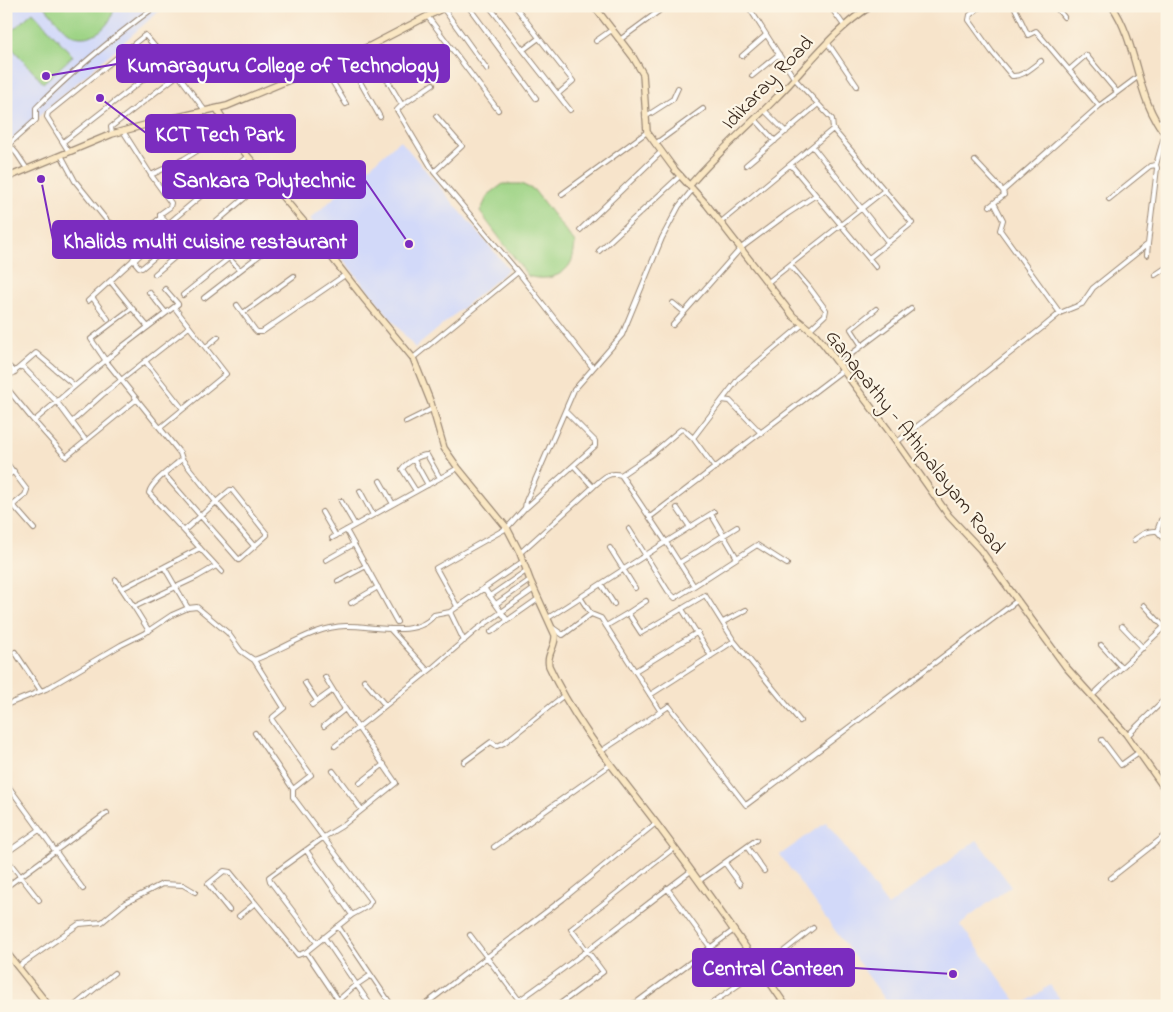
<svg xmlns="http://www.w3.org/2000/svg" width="1173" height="1012" viewBox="0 0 1173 1012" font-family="'Indie Flower',sans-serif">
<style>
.built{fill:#d2d9f9}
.park{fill:#9cd384;stroke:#6c7e51}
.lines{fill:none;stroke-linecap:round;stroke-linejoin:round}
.street-casing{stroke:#998774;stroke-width:6}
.secondary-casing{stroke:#998774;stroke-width:8}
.street{stroke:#fff;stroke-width:4}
.secondary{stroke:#fae7c3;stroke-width:5.5}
.labels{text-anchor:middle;stroke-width:4.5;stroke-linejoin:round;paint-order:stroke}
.street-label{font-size:21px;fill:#3b2a1e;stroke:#fcf5e5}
.leader{fill:none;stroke:#7b2cbf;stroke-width:2}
.callout-dot{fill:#7b2cbf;stroke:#fcf5e5;stroke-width:2}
.callout{fill:#7b2cbf;stroke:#7b2cbf;stroke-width:2}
.callout-label{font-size:22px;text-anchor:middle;font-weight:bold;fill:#fff}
</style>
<rect width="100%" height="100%" fill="#fcf5e5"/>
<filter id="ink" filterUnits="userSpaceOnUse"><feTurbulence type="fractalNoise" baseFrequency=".02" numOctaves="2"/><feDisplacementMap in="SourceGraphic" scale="10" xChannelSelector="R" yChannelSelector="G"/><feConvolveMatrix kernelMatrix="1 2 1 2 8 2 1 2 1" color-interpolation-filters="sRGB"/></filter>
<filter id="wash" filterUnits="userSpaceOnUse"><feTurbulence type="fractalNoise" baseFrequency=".0096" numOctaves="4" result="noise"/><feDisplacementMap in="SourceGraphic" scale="20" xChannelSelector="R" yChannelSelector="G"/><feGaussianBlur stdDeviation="1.12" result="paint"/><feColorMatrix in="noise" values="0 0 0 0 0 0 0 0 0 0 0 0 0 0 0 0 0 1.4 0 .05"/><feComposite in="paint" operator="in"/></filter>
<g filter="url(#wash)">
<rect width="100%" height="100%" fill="#f7e4cb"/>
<!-- built -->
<path class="built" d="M6,6H165L6,145Z
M400,140L509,269L415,348L310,219Z
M826,822L888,906L977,840L1011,886L960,924L1020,1006H890L780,855Z
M1050,985L1065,1006H1021Z"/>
<!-- park -->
<path class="park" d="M44,6H114C113,26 91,43 72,35C64,31 51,13 44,6Z
M33,12L73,56L43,83L6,41V36Z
M503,184H521L534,190L575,243C574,252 573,263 566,269C557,279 539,280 528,276L480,212L488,195Z"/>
</g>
<g filter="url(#ink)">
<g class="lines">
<defs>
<path id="street" d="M468,6L536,98
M489,6L523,50L539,38L515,6
M748,6L794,78L832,119L833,129L912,223L869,258
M830,6L845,27
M981,6L970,15L969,20L992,52L1012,76C1023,77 1032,67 1041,61
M1014,6L1028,35L1036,31L1069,70
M1055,6L1064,17
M443,8L487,69
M428,17L498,110
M539,38L573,81L558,94
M621,39L659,11L657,6
M596,41L613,29
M827,42L857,86
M368,47L402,105
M523,50L570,110
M742,56L766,35
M346,57L380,117
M323,66L346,104
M752,76L779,54
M1099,106L1069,70L1086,55L1117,92
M764,110L786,132
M645,117L673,99L678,88
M755,119L775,141
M1158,125L1167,113
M123,131L151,175L184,159L229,131
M112,134L111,127L178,75
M6,141L17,154L27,169
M63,142L167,61
M9,144L36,120V108C73,70 114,37 156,6
M655,144L703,109
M813,147L888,242
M69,152L47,117L48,113L145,35L174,69L206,112
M61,155L75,181L108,222L118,226L138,251L132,261L88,301
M184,159L186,168L191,177
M975,161L1003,191
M746,165L817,105
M791,165L876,267
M434,172L462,146L436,116
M151,175L171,203L170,207L160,214V218
M562,194L647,132
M1109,199L1150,166L1156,165
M994,203L1003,220L1000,230L1060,313
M990,206L1004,195L1003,191L1099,106L1139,76
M721,222L833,129
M168,224L161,217L148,229L154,241L134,261L139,267L142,268L162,251L175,235L168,226L169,223L248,156
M580,230L661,152
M1148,244L1157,168L1156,165L1165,133
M599,251L681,175
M790,265L809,287L826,310L825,315L809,330
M518,272L593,368
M155,274L267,179
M1155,275L1167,267
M111,282L132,308
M767,283L885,190
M149,292L166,313
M183,295L229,258L240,270
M92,297L108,319
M204,298L304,221
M673,303L684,312
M237,305L255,330L257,332H262L345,275
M243,313L294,276
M673,325L741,248L787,214L816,195
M148,327L132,308L91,339L106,361L180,453L182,459C173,467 151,482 149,493L222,572
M862,346L851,329L876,309
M206,347L218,337
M413,358L518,272L434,172L397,110L402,105L433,84
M145,361L183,409
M6,364L15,372
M838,364L911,309
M22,366L57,402L86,441
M6,379L36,353L75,386L34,421L6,387
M75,386L123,346L178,304L165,289
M722,400L730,401L761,433
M34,421L66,457L137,399
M73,421L102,395L189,327
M406,422L432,409
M160,428L226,374L174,307
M693,438L739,378L802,325
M897,442L1042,328L1060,313L1082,304L1093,288L1148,244L1147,255
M182,459L216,502L186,529
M414,460L428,485
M6,462L27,490L25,495L6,511
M164,474L239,560L267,535V534L232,490H230L216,502L254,546
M621,475L652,454L680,430L683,429L693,438L715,468
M6,477L14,471
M380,481L393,504
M360,491L373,515
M416,491L402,469C407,462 420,455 427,455L440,478
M341,501L355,525
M13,505L34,529
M526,508L595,446V441L565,411
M677,508L690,527
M322,512L336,536
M714,512L666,542L694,586L757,545L787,564
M711,514L737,558
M1167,515L1161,520L1157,531L1167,542
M650,517L843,370
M629,529L668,591L675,598L694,586
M346,530L397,622
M332,538L458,468
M1134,540C1141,535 1147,530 1157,531
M610,548L635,588
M520,553L593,487L574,466
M326,560L354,544
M679,563L737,527
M116,580L134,607
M338,581L366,566
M1167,581V585
M601,584L614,604
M123,588L164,567
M484,588L507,620
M490,596L526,571
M580,597L591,614
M351,603L378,587
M496,604L530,580
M1144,605L1164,627
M457,606L436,568L507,528L525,508L526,501L574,390L622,335L662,238L679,206L693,189
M188,608L164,567L200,548
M682,609L711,656
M450,612L464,641
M628,613L646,601
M548,618L666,542L621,475C608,471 602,479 593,487
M723,622L746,610
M606,626L628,613L641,633L705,595L734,641L800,721
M1122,626L1143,648
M553,628L563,635L591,614L601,618L661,712
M390,629L428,671
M149,631L134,607L197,577L216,566
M491,632L538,599
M1101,645L1122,668
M15,652L41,691
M254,660L284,708L273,717L272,720L311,775L293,789
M635,671L698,632
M364,680L385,705
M305,683L317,701
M650,695L734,641
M1092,696L1167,624
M6,705L46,689L121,645L145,633L172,615L188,608L197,607L228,633L241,651L254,660C285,649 312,627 346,626C371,625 417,639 434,615L450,612L522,562
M312,705L333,690
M324,726L345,709
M1127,736L1167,697
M1102,740L1121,765L1139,752
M335,746L431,669L476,630L534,589
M6,750L8,757L6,763
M600,752L669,706L746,805L1018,600
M464,762L491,742L497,746L504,743L563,696
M333,771L362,810
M6,783L83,889
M360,783L384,764
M494,847L610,765
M747,847L764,871
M306,850L352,915
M6,853L39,830
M6,858L39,900
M725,863L740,884
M1111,878L1167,834
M699,881L756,840
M6,887L107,813
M667,888L710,947
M229,910L208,884L224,871L230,872L298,955L306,952L352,915L368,906L371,901L293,797V789L255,733
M239,916L254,904
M338,926L371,975
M470,935L519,1000
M324,937L371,1006
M317,943L270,881L269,877L324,837L342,826L396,783L341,703L325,677
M306,952L339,1001
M18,967L79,924L102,922L125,903L162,884L183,885L195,892
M74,1006L114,973
M192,1006L195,1004
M332,1006L352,988L371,975L392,1006
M423,1006L563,899L656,823
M511,1006C573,964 631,916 691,871
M557,1006L603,972L571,929L674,848
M627,1006L637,1002L734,930
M708,1006L761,969L813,928"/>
<path id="secondary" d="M427,6L434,13
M594,6L633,57L643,74L647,132L675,170L707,205L793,316L815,334L825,346L889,431L949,516L980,549L1066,667L1126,734L1167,792
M1112,6C1139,45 1135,99 1167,136
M217,109L239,146L305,223L365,300L413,358L431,403L444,448L458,468L507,528L520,553L530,580L555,635C556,647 546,654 549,666C577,727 616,770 656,823C701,883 744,944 786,1006
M6,178L112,134L156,122L227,106L368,47L447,6
M690,185C716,154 748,127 776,98C807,67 833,30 871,6
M6,952L49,1006"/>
</defs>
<!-- street casing -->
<use href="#street" class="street-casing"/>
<!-- secondary casing -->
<use href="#secondary" class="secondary-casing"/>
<!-- street -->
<use href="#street" class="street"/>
<!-- secondary -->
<use href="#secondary" class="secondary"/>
</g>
</g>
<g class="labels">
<!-- street labels -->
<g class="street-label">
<text transform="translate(767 82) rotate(-46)" y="7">Idikaray Road</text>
<text transform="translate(916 441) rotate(52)" y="7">Ganapathy - Athipalayam Road</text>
</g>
</g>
<!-- callouts -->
<path class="leader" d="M46 76L117 64M100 98L146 133M409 244L365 180M41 179L53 240M953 974L854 968"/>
<g class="callout-dot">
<circle cx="46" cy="76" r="5"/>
<circle cx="100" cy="98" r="5"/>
<circle cx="409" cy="244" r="5"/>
<circle cx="41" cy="179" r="5"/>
<circle cx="953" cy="974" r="5"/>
</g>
<g class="callout">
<rect x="117" y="45" width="332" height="37" rx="5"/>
<rect x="146" y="115" width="149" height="37" rx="5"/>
<rect x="163" y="161" width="202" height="37" rx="5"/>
<rect x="53" y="221" width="304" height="37" rx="5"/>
<rect x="693" y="949" width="161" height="37" rx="5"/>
</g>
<g class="callout-label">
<text x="283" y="72">Kumaraguru College of Technology</text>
<text x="220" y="141">KCT Tech Park</text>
<text x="264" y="187">Sankara Polytechnic</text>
<text x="205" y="248">Khalids multi cuisine restaurant</text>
<text x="773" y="975">Central Canteen</text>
</g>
<!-- margin -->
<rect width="1173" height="1012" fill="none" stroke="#fcf5e5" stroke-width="25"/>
</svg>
